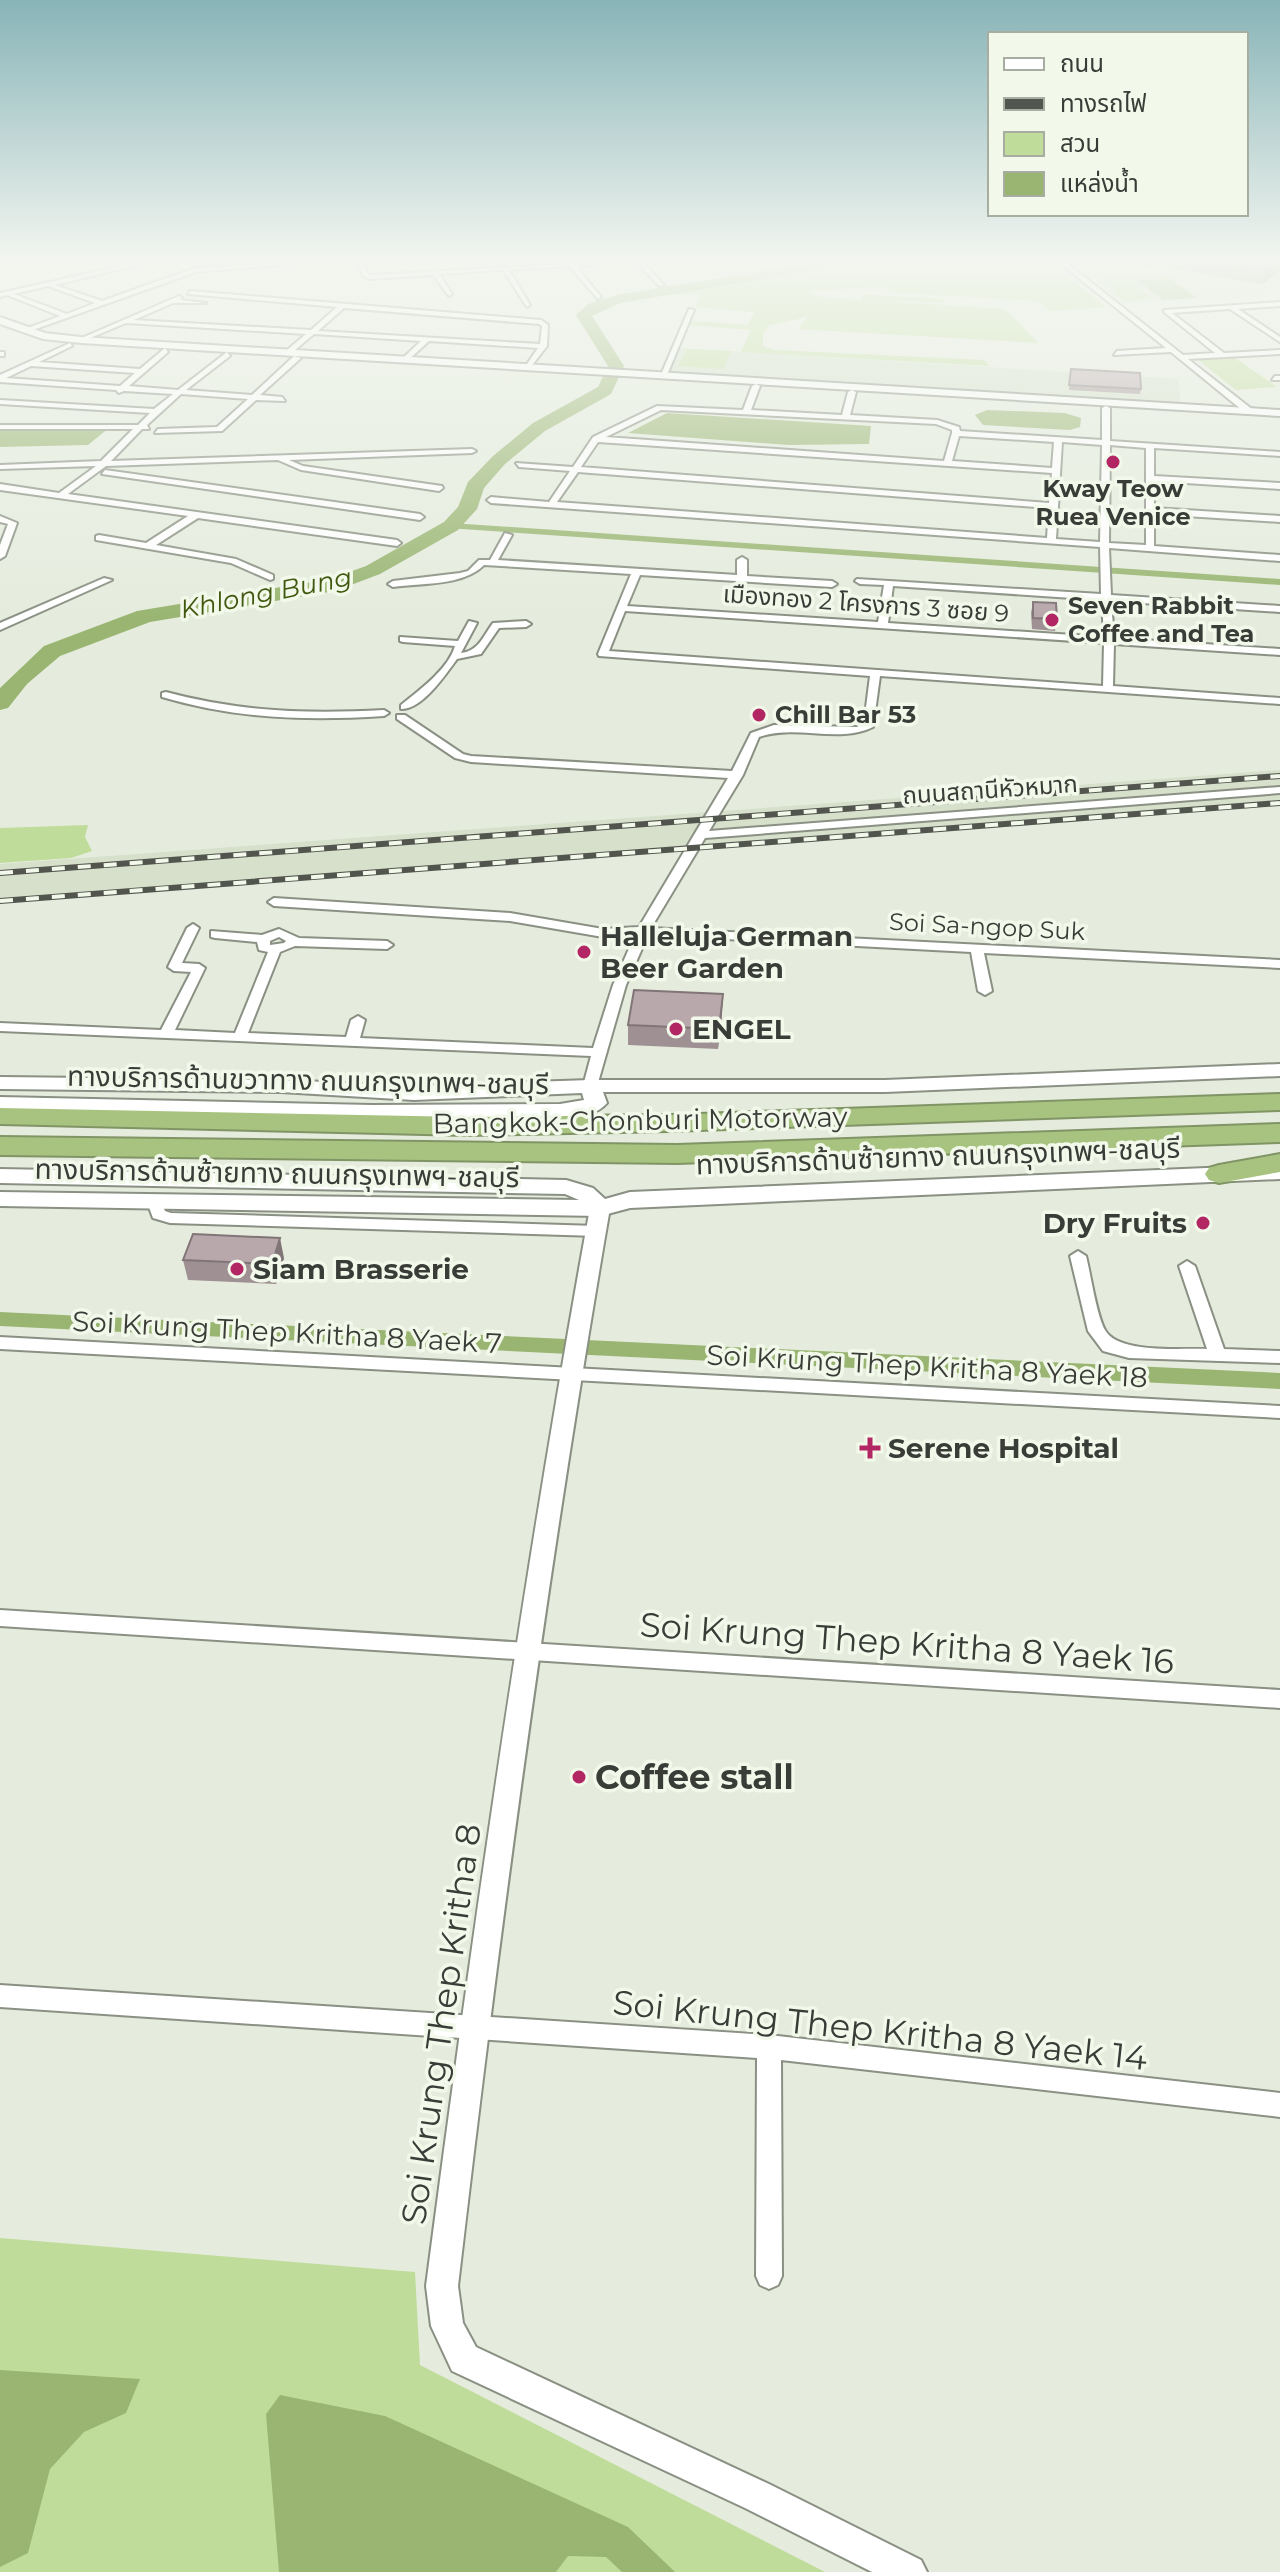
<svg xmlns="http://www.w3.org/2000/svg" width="1280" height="2572" viewBox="0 0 1280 2572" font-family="Montserrat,'Noto Sans Thai',sans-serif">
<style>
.built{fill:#d6e0cb}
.green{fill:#c0dc9a}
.water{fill:#99b571}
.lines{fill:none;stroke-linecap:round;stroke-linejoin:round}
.canal{fill:#99b571;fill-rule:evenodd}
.river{fill:#99b571;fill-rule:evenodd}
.minor-casing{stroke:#8a9083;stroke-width:4}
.tertiary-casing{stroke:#8a9083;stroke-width:4}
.secondary-casing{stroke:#8a9083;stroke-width:4}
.motorway-casing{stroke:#819466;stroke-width:4}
.minor{fill:#fff;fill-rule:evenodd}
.tertiary{fill:#fff;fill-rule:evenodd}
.secondary{fill:#fff;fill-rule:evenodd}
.motorway{fill:#a7c37f;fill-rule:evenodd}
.rail-casing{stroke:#52544e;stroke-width:6}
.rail{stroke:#f2f9ea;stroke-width:4;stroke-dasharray:13;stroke-linecap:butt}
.wall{fill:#9e9093}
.shaded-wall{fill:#817578}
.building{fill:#b8a7ab;stroke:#817578;stroke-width:2}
.poi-dot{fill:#b12663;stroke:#f2f9ea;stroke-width:3}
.labels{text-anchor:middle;stroke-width:7;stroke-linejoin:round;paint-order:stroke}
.far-poi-label{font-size:24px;font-weight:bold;fill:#3a3c37;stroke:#f2f9ea;text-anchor:start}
.far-street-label{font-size:24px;fill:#3a3c37;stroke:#f2f9ea}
.far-water-label{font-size:26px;font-style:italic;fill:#40580e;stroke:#f2f9ea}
.poi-label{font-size:28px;font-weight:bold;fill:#3a3c37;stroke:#f2f9ea;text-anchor:start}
.street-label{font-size:28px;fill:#3a3c37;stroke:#f2f9ea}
.near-street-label{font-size:34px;fill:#3a3c37;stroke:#f2f9ea}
.near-poi-label{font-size:34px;font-weight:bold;fill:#3a3c37;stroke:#f2f9ea;text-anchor:start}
</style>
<rect width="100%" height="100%" fill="#e5ecdd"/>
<!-- built -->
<path class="built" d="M1069,260H1280V284L1266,297L1124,303Z
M680,348L1178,379L1181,403L668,372Z
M1280,770V803L0,902V864Z"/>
<!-- green -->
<path class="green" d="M866,260H1047L1106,307L1049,311L1037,301L897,293L883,287L808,291L819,297L861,300L863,294L944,299L943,303L868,300L1005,309L1038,343L799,329L807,317L766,326L769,327L763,334V346L774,350L984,360L989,366L741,352L751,330L689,325L691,321L747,325L755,312L696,307L700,294L655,296Z
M1125,269L1182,279L1140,281L1145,286H1136L1153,299L1125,301L1102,281Z
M687,349L731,351L723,369L678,366Z
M1235,358L1277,387L1236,390L1197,359Z
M88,825L85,837L92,851L71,858L0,863V828Z
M0,2238L415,2272L420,2365L825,2572H0Z"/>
<!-- water -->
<path class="water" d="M1171,279L1197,298L1163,300L1137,280Z
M987,410L1065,413L1081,418L1080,427L1070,430L983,425L975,415Z
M667,413L871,426L869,444L789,445L628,433Z
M109,428L88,445L0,447V431Z
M0,2370L140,2379L126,2413L84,2432L50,2469L28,2553L0,2567Z
M280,2395L385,2416L628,2527L675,2572H622L606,2557L568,2556L556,2572H279L266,2414Z"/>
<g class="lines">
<!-- canal -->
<path class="canal" d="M802,260H810L815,266L808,268Z
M451,523L1280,579V585L447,528V524Z
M0,1312L1280,1373V1389L0,1326Z"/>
<!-- river -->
<path class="river" d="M830,260H861L854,264L620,303L592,316L624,366L611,394L545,431L505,464L484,488L477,509L458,530L380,574L335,591L150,622L60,656L27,684L8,708L0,710V688L44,646L137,611L330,579L366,566L444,522L458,507L468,482L493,456L533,423L598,387L608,366L576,315L588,304L617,295Z"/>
<defs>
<path id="minor" d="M148,260H158L55,285L102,301L195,268L342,260L196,272L27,332L25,329L60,316L7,295L0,297V293ZM48,286L95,303L67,314L14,294Z
M356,260H362L368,274L371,275L641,260L664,285L659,286L636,262L576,266L601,297L598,299L569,266L509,270L530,305L527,307L503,270L439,274L452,294L449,296L433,275L370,279L363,276Z
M1056,260H1063L1183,355L1215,353L1164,312V310L1280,302V306L1238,309L1280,337V342L1230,309L1172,313L1224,353L1280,350V354L1188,359L1253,410V414H1247L1171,352L1114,355L1117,351L1166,348Z
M190,291L541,320L548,325L547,346L529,369L525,367L538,348L429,341L406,362L403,358L421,341L314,334L289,355L286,351L306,334L126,323L83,341L77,340L179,296L182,298L181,300L206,303H173L134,320L311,330L337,307L188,294ZM344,308L539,324L542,326L540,344L318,331Z
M689,309L694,310L667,375L660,377Z
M70,343L72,346L39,362L140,369L165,348L168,352L129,386L178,390L227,352L230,356L186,390L252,395L294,356L301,358L260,395L282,397L285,401L256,400L222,431L155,433L158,429L217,427L248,399L181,394L147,425L149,429H142L111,461L472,449L476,451L472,453L289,460L303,466L442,486L443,488L439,491L301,470L278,460L106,466L68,494L397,540L401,543L397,546L198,518L156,545L236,559L273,575V579L270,580L231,563L96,540V536L99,535L146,543L188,516L0,490V484L59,493L96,466L0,469V465L101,461L133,429H0V425H138L150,413L0,404V400L154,409L173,394L124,391L119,393L116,390L0,382V375ZM31,366L135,373L120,386L6,378Z
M0,352H4V356H0Z
M1275,376H1280V380H1272Z
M756,384L760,386L751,410L842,415L848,392L852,390L856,392L850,415L937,420L959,427L960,431L1102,440V408L1106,406L1110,408V441L1280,452V456L1154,448V476L1280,483V489L1154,481V508L1280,516V522L1154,514V546L1280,555V561L1109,548L1111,595L1280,606V612L1111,601L1114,638L1280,649V655L1114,644L1113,686L1280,698V704L880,676L873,727C839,744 795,724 759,737L743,775L709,831L1280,787V793L705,838L651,928L1280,960V968L984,953L992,991L985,995L978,991L971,952L648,935L626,985L597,1086L590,1090L583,1086L591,1056L0,1031V1023L161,1030L191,972L174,971L168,967L187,928L193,924L199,928L182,963L199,964L205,968L175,1030L235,1033L268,952L259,950L257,942L215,938L211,937V931L262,935L279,929L299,938L387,941L393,945L387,949L295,946L280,952L248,1033L346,1037L351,1020L358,1016L365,1020L360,1038L593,1048L613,985L635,935L603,937L510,921L274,906L268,902L274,898L510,913L603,929L639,927L728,778L471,762L455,758L397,719V715H405L463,754L471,756L732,771L751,733L774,725L857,727L864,723L870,676L599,656L598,654L631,574L484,565C463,586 422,583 393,587L388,584L393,581L460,573L468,571L479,560H490L505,533L512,535L498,560L737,575V560L742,557L747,560V576L832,581L837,584L832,587L640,575L627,606L878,622L884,585L860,584L855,581L857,579L1101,594L1100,547L491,503L487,500L491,497L549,502L570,471L519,467L516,463L573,467L593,437L657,406L743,410L752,386ZM661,410L936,424L952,430V433L944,461L606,437ZM959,436L1054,442L1052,468L952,461ZM598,442L1052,473L1049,503L581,467ZM1062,442L1102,445L1100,542L1056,539ZM1110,445L1146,448V545L1109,543ZM578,472L1049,508L1047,538L557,502ZM893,586L1102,600L1104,637L888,623ZM625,611L1104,643L1103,686L609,651ZM279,937L286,941L284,943L270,945V941Z
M105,470L420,514L424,517L420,520L102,474Z
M0,516L17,523L5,556L0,559V545L8,524L0,522Z
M104,578L112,580L0,630V623Z
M469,621L477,623L461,653C479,651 483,636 493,623L526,621L531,624L526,627L499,628L481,654L457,659C446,674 422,710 401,709V705C420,690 449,668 455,646L403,642L400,641V637L458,641Z
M166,692C241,712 307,714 384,710L389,713L384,716C308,721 236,719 162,697V693Z
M155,1197L160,1198L165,1211L171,1213L597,1226L605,1231L597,1236L170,1223L153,1218L147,1202Z
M1078,1251L1086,1256C1091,1275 1096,1314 1105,1330C1118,1354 1181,1348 1207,1349L1179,1266L1187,1261L1195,1266L1224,1349L1280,1351V1363L1129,1358L1103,1351L1088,1331L1070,1256Z
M0,1337L1280,1406V1418L0,1349Z
M0,1610L1280,1690V1708L0,1626Z
M0,1985L769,2035L1280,2093V2117L781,2060L782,2276L778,2285L769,2289L760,2285L756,2276L757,2058L0,2007Z"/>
<path id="tertiary" d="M600,1202L610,1208C548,1566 500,1926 458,2286L463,2323L476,2347L769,2484L921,2560L927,2572H872L745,2508L452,2371L431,2326L426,2286C473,1926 525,1565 590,1208Z"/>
<path id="secondary" d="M0,317L45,333L81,337L1280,410V416L81,343L43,339L0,324Z
M1280,1064V1076L885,1092H603L607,1103C596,1116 576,1117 560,1118L372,1119L0,1111V1097L372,1105L560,1104L584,1100L582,1093L414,1100L281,1092L0,1089V1077L281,1080L414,1086L590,1080H885Z
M1280,1165V1179L630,1208L600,1216L0,1206V1192L579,1200L565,1194L0,1183V1169L566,1180L593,1188L605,1199L630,1192Z"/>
<path id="motorway" d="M1280,1094V1110L670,1131L466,1135L0,1124V1108L466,1117L670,1115Z
M1280,1124V1142L677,1163L0,1155V1137L677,1145Z
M1280,1154V1172L1219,1183L1209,1180L1205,1174L1209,1168L1219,1165Z"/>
</defs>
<!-- minor casing -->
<use href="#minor" class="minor-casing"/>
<!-- tertiary casing -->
<use href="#tertiary" class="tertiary-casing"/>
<!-- secondary casing -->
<use href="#secondary" class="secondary-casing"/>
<!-- motorway casing -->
<use href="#motorway" class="motorway-casing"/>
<!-- minor -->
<use href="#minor" class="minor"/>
<!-- tertiary -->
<use href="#tertiary" class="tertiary"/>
<!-- secondary -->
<use href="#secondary" class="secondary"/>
<!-- motorway -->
<use href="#motorway" class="motorway"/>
<defs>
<path id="rail" d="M0,873L1280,776
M0,901L1280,803"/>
</defs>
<!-- rail casing -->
<use href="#rail" class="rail-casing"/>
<!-- rail -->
<use href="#rail" class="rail"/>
</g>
<!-- wall -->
<path class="wall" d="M1083,260H1280L1262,284L1152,265L1146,268Z
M1071,369L1141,389L1140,394L1069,390Z
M1033,602L1057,619L1055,631L1032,629L1031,613Z
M722,1014L718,1049L628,1045V1025Z
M284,1258L276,1284L188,1280L183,1260Z"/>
<!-- shaded-wall -->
<path class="shaded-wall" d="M1147,260H1153L1152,265L1146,268Z
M1280,261V271L1262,284L1265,271Z
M723,994L722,1014L718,1049L719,1029Z
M280,1238L284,1258L276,1284L272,1264Z"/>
<!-- building -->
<path class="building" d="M1200,260H1280V261L1265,271Z
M1071,369L1140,373L1141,389L1069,385Z
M1033,602L1056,603L1057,619L1033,618Z
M634,990L723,994L719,1029L628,1025Z
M193,1234L280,1238L272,1264L183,1260Z"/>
<!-- sky -->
<linearGradient id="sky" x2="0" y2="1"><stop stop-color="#88b4b8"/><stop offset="0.42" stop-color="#f3f6f0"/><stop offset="1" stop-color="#f3f6f0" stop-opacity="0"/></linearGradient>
<rect width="1280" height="620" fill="url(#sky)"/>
<!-- markers -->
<g class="poi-dot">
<circle cx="1113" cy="462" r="8"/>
<circle cx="1052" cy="620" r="8"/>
<circle cx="759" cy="715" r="8"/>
<circle cx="584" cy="952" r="8"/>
<circle cx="676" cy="1029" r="8"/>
<circle cx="1203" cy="1223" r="8"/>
<circle cx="237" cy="1269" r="8"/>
<path d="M866 1436h8v8h8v8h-8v8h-8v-8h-8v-8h8z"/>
<circle cx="579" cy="1777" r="8"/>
</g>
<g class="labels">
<!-- far-poi labels -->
<g class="far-poi-label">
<text x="1113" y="497" text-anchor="middle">Kway Teow<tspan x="1113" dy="28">Ruea Venice</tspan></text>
<text x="1068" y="614">Seven Rabbit<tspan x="1068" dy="28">Coffee and Tea</tspan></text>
<text x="775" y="723">Chill Bar 53</text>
</g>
<!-- far-street labels -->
<g class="far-street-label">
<text transform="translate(866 604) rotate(4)" y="8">เมืองทอง 2 โครงการ 3 ซอย 9</text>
<text transform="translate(990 790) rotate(-4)" y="8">ถนนสถานีหัวหมาก</text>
<text transform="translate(987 927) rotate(3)" y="8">Soi Sa-ngop Suk</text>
</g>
<!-- far-water labels -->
<g class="far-water-label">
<text transform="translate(266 593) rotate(-11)" y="9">Khlong Bung</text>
</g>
<!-- poi labels -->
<g class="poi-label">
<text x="600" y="946">Halleluja German<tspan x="600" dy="32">Beer Garden</tspan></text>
<text x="692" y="1039">ENGEL</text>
<text x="1187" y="1233" text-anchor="end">Dry Fruits</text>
<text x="253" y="1279">Siam Brasserie</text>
<text x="888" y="1458">Serene Hospital</text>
</g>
<!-- street labels -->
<g class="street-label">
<text transform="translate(308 1080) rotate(1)" y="10">ทางบริการด้านขวาทาง ถนนกรุงเทพฯ-ชลบุรี</text>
<text transform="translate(640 1120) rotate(-1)" y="10">Bangkok-Chonburi Motorway</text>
<text transform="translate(938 1156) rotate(-2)" y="10">ทางบริการด้านซ้ายทาง ถนนกรุงเทพฯ-ชลบุรี</text>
<text transform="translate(277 1173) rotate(1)" y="10">ทางบริการด้านซ้ายทาง ถนนกรุงเทพฯ-ชลบุรี</text>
<text transform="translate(287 1332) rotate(3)" y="10">Soi Krung Thep Kritha 8 Yaek 7</text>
<text transform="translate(927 1366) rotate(3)" y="10">Soi Krung Thep Kritha 8 Yaek 18</text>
</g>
<!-- near-street labels -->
<g class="near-street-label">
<text transform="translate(907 1643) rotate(4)" y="12">Soi Krung Thep Kritha 8 Yaek 16</text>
<text transform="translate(441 2024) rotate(-82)" y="12">Soi Krung Thep Kritha 8</text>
<text transform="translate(880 2030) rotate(6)" y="12">Soi Krung Thep Kritha 8 Yaek 14</text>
</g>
<!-- near-poi labels -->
<g class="near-poi-label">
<text x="595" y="1789">Coffee stall</text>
</g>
</g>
<!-- legend -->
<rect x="988" y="32" width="260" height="184" fill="#f2f9ea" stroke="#a8ada2" stroke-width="2"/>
<rect x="1004" y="58" width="40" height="12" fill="#ffffff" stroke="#a8ada2" stroke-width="2"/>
<text x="1060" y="72" font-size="24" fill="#3a3c37">ถนน</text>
<rect x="1004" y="98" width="40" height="12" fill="#52544e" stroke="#a8ada2" stroke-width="2"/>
<text x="1060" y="112" font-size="24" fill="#3a3c37">ทางรถไฟ</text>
<rect x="1004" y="132" width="40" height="24" fill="#c0dc9a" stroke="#a8ada2" stroke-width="2"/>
<text x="1060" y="152" font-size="24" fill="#3a3c37">สวน</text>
<rect x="1004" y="172" width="40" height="24" fill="#99b571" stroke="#a8ada2" stroke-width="2"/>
<text x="1060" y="192" font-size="24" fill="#3a3c37">แหล่งน้ำ</text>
</svg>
